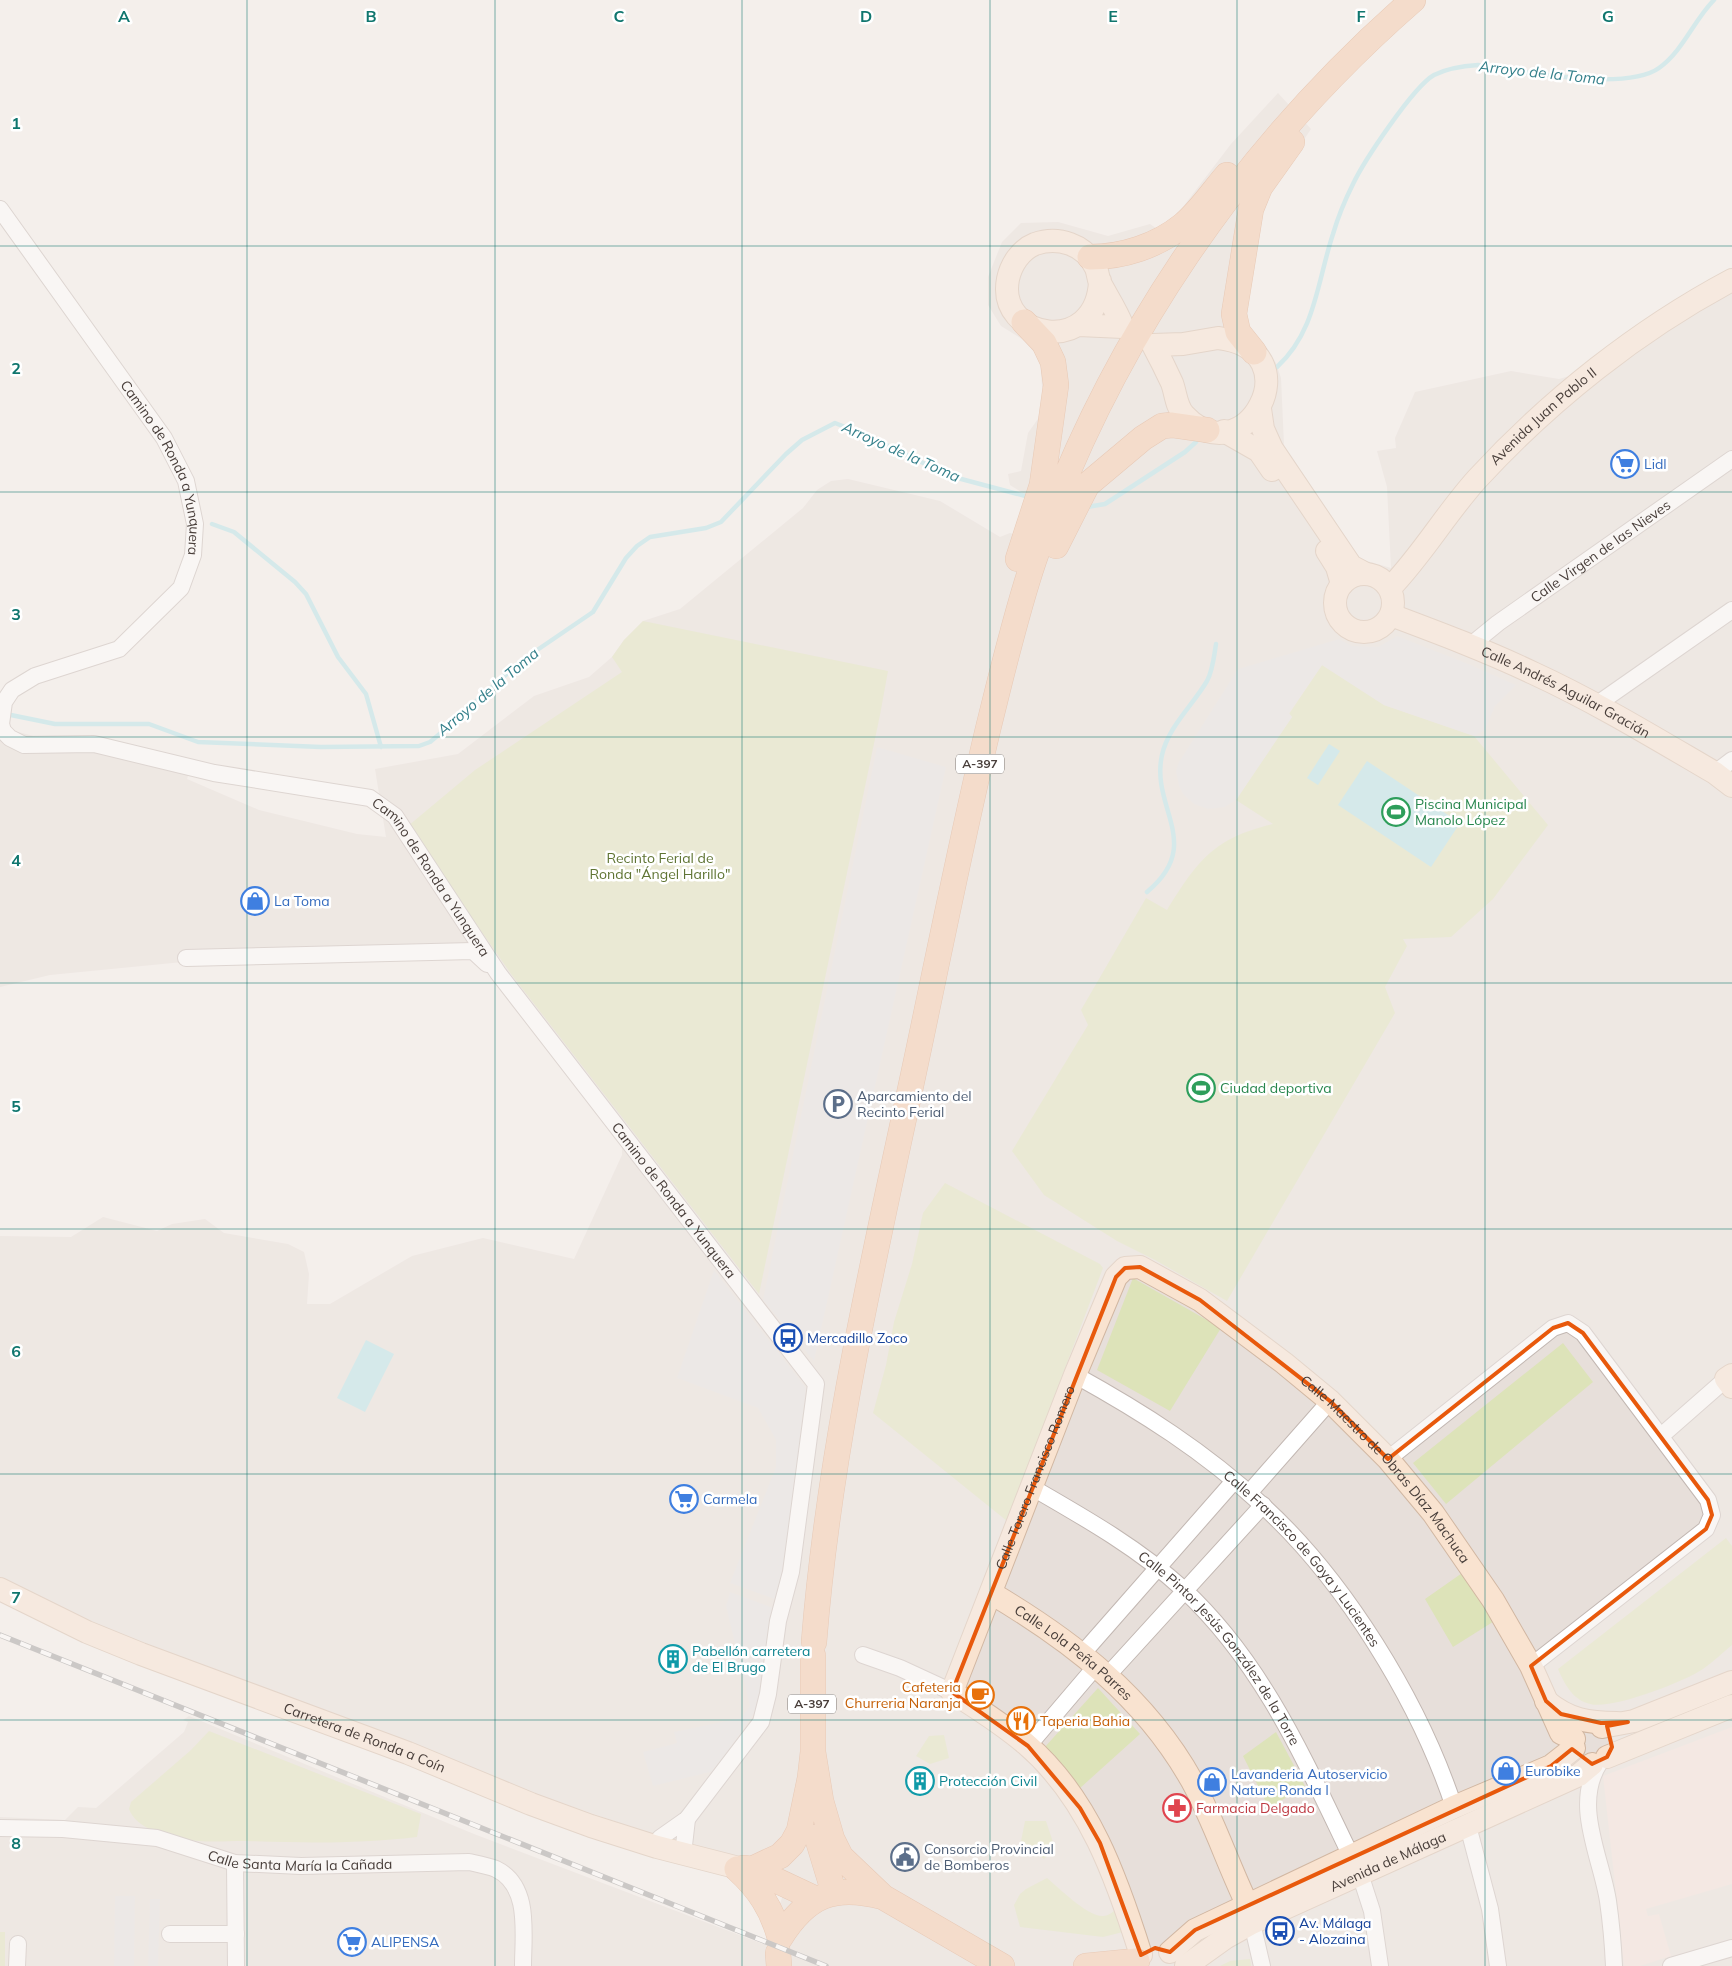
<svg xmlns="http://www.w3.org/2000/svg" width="1732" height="1966" viewBox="0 0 1732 1966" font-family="Mulish,sans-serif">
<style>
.residential{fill:#e7dfda}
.commercial{fill:#f3e1d9}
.green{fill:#dde3b9}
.parking{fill:#e3e0df}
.water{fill:#afe3e9}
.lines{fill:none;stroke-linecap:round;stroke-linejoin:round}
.stream{stroke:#afe3e9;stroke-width:4.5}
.street-casing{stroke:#c2b7b2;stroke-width:18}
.secondary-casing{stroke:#d1b7a2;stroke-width:24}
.primary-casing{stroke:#d89d76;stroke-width:26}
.street{stroke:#fff;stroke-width:16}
.secondary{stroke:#f9e3d0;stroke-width:22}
.primary{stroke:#f4c6a5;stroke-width:25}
.rail-casing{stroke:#999;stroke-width:5.5}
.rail{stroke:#fff;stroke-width:4;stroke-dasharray:11;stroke-linecap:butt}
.marked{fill:none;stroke:#e8590c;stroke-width:4;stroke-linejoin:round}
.grid{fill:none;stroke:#0f766e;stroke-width:1;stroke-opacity:0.55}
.labels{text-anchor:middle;stroke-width:5;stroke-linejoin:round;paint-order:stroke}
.shield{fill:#fff;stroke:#7f7875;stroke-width:1}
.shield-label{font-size:12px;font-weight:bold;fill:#483e3a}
.street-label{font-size:14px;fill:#483e3a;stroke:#fff}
.shop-label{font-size:14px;fill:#366cbe;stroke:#fff;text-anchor:start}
.leisure-label{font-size:14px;fill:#27864d;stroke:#fff;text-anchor:start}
.park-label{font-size:14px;fill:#5f7433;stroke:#fff}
.service-label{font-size:14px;fill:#4e5e75;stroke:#fff;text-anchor:start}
.transit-label{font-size:14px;fill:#164399;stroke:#fff;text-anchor:start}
.culture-label{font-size:14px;fill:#0d838f;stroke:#fff;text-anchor:start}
.food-label{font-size:14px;fill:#c56008;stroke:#fff;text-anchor:end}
.health-label{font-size:14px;fill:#be3a42;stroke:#fff;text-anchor:start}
.water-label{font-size:15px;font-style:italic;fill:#35808b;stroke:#fff}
.grid-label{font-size:16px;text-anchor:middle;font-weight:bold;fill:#0f766e;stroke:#fff;stroke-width:5;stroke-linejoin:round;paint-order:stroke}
</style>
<rect width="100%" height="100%" fill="#f4efeb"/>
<!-- residential -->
<path class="residential" d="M1278,93L1311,129L1281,174L1262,211L1243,301L1249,325L1265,345L1276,363L1281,378L1284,445L1360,559L1391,568L1387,487L1377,451L1396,448L1395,438L1415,392L1511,371L1559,379L1573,375L1732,270V1966H0V1817L65,1820L78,1807L96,1808L184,1732L188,1722L183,1720L189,1716L474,1834L763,1944L766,1942L790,1876L660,1837L384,1741L106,1628L0,1580V1236L71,1237L103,1217L157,1231L172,1224L205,1219L224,1233L288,1244L304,1252L309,1274L307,1304H330L412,1256L483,1238L574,1259L622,1155V1141L488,948L193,961L50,975L0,987V724L11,730L52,741L192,763L187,779L259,810L357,834L386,837L375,769L458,754L534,696L589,677L612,657L624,640L643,621L680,609L803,508L817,490L831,481L848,479L940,501L1000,537L1010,533L1027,539L1047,508L1010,485L1008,474L1021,471L1028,433L1054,396L1042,387L1040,358L1022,339L1001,326L988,305V277L1002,242L1021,223L1058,222L1108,236L1150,224L1163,233L1231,144Z"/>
<!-- commercial -->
<path class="commercial" d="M1732,1727V1884L1646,1909L1648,1916L1659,1914L1671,1956L1640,1966H1624L1603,1776Z"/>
<!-- green -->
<path class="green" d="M643,621L888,671L880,715L759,1294L511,974L408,826L475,770L622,672L612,657L624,640Z
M1322,665L1384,705L1474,736L1548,825L1493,899L1451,937L1403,939L1407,946L1385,987L1395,1013L1227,1301L1155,1260L1117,1241L1044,1195L1012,1151L1088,1025L1081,1010L1146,898L1167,910C1198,860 1214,838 1273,824L1236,800L1292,717L1289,714Z
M945,1183L1100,1264L1103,1268L1007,1521L873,1413L886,1365L894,1322L912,1264L923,1213Z
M1133,1278L1221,1328L1170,1411L1097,1370Z
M1563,1343L1593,1382L1446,1504L1413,1463Z
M1726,1538L1732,1546V1645C1722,1653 1713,1662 1703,1669C1684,1682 1611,1710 1590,1704C1573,1700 1565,1685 1558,1669Z
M1465,1571L1496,1620L1453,1647L1425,1599Z
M1098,1688L1140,1734L1079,1789L1044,1748Z
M209,1731L421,1814L417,1837C359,1844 303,1843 245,1841C225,1841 203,1843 183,1839C165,1835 136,1829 129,1809L131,1802L191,1750Z
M1276,1732L1305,1786L1269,1808L1243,1756Z
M944,1735L949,1758L930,1764L916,1756L929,1736Z
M1025,1821H1046L1055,1848L1044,1859L1021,1841Z
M1047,1878C1059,1888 1088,1917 1103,1916C1109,1916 1112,1912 1117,1909L1123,1932L1103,1937L1020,1927L1014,1905L1020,1894L1026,1889Z
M0,1932H5V1966H0Z
M1250,1959L1251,1966H1220L1230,1961Z"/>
<!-- parking -->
<path class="parking" d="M1397,636L1471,665L1516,685L1495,706L1485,730L1474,736L1384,705L1322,665L1289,713L1292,717L1236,800L1225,807L1208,809L1194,804L1183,794L1179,786L1176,771L1179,762L1238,669L1339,639L1352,646L1378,647Z
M877,747L946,767L814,1361L763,1300Z
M714,1270L806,1388L780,1601L730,1583L776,1467V1440L758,1408L677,1378Z
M730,1592L776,1609L761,1703L714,1771L653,1786L643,1752L677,1743L674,1732L741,1718L750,1706L726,1606Z
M115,1896H135L134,1966H114Z
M150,1899H160L158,1966H148Z"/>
<!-- water -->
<path class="water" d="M1329,744L1340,751L1318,785L1307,778Z
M1367,761L1460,823L1431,867L1338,805Z
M366,1340L394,1354L365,1412L337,1398Z"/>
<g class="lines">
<!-- stream -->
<path class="stream" d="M1277,367C1316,331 1317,282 1333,234C1338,217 1345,200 1353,184C1364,161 1413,87 1434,75C1448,68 1462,66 1478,65C1519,71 1626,92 1659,68C1683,51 1694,20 1714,0
M1087,507L1105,504L1185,452L1196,442
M212,524L234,532L295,582L306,594L338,657L366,694L381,747
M6,714L55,724H149L198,742L321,747L419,746L430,742L442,732L521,661L593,612L626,558L637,546L650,537L706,528L721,522L786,454L802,440L835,423L868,436L950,476L1029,497
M1147,892C1205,844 1150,808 1162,755C1168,727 1193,705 1207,681C1213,670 1214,656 1216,644"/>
<defs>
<g id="street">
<path id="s1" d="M0,209L164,438L186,481L195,524L193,555L181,588L119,649L35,676L12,690L4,702L1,724L3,731L10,738L24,745L94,744L214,773L370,798L395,816L498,973L816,1384L791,1572L778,1621L768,1694L761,1722L687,1819L660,1838L657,1847"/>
<path id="s2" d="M1471,645L1498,623L1732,459"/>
<path d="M1596,705L1732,610"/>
<path d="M1715,773L1732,760"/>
<path d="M186,958L473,951L487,964"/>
<path id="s3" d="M1075,1375C1142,1412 1205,1452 1261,1504C1344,1579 1419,1701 1454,1807"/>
<path d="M1661,1436L1726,1379"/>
<path d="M1388,1459L1553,1328L1568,1323L1583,1333L1708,1500L1712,1515L1706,1529L1531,1666"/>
<path id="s4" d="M1033,1488C1085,1518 1138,1548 1183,1589C1263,1663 1305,1761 1351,1856"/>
<path d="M1249,1493L1330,1401"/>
<path d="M1083,1653L1234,1481"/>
<path d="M863,1655L900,1668L952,1692"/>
<path d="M1108,1675L1263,1505"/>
<path d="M1028,1746L1097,1665"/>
<path d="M1600,1762C1572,1804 1601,1856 1608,1901C1611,1922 1613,1944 1614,1966"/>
<path d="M1468,1826L1490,1909L1498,1966"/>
<path id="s5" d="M0,1828L63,1829L157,1838L235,1863L301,1866L469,1862C478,1864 488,1866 496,1869C531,1886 523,1934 523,1966"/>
<path d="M683,1854L687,1819"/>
<path d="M235,1863L236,1966"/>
<path d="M1360,1874L1372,1911L1380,1966"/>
<path d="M1252,1923L1262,1966"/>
<path d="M170,1934H236"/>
<path d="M17,1966L18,1944"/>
<path d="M1671,1966L1732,1948"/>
</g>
<g id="secondary">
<path d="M1079,325L1123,327C1117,311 1108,298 1100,283C1098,278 1098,273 1096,268C1085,244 1058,236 1035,244C1020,250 1011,265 1008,279C996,340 1097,357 1100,281"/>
<path d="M1218,338C1316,349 1244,480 1184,415C1176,406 1176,394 1172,383C1166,370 1160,358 1153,345L1183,344Z"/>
<path d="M1260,409L1263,429L1272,449L1351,566L1366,574"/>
<path d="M1224,431L1259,451L1272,470"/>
<path d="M1327,551L1337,567L1342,584"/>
<circle cx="1364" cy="603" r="29"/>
<path id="s6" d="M1390,588C1423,554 1446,513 1478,478C1550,400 1638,330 1732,280"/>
<path id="s7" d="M1391,615C1439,633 1487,651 1533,673C1596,702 1655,738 1715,773L1732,786"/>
<path d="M1732,1375L1726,1379L1732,1387"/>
<path id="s8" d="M0,1589L87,1632L141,1654L408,1753L531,1804L591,1826L657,1847L735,1867"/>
<path id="s9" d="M991,1593C1072,1641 1145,1697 1192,1781C1214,1821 1228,1865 1248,1906"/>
<path d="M1546,1701C1569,1720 1588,1723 1617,1723"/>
<path d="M1602,1727L1634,1721L1732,1682"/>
<path d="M1607,1757L1732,1706"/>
<path d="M1170,1952L1195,1930L1454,1807L1551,1766L1574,1748"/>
<path id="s10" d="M1141,1955C1117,1879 1089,1798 1026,1744C1003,1724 977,1708 952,1692L1075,1375L1116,1277L1125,1268L1140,1267L1200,1300L1284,1363L1330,1401L1388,1459L1433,1513L1493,1600L1531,1666L1561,1733L1574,1739"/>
<path id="s11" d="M1186,1966L1225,1938L1252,1923L1579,1775L1592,1764"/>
</g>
<path id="primary" d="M1090,257C1123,257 1157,246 1183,225C1200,211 1213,191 1227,175
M1254,352L1238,332L1234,314L1251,209L1260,187L1292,142
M1056,546L1087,485L1143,438L1162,426L1172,425L1207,430
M1018,559L1042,485L1056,385L1053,362L1044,343L1024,322
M814,1642C829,1451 873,1263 913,1076C938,959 961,841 989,725C1003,669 1016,613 1034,560C1108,344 1241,150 1413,0
M813,1752L821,1801L832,1839L841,1857L883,1897L1002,1966
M817,1837L831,1883L830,1893
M743,1868L752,1869L816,1899
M737,1869C759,1889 772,1909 780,1938
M752,1869L780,1856L792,1844L799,1831L810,1778L813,1752V1656
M780,1938C807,1895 834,1884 883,1897
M778,1953L779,1966
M1086,1966L1137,1961"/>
</defs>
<!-- street casing -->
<use href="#street" class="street-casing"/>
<!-- secondary casing -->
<use href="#secondary" class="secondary-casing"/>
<!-- primary casing -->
<use href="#primary" class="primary-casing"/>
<!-- street -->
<use href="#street" class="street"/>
<!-- secondary -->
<use href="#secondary" class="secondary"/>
<!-- primary -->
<use href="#primary" class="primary"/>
<defs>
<path id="rail" d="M0,1635L826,1966"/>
</defs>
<!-- rail casing -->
<use href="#rail" class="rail-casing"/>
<!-- rail -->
<use href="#rail" class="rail"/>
</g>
<!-- marked area -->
<path d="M0 0H1732V1966H0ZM1140,1267L1200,1300L1330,1401L1388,1459L1553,1328L1568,1323L1583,1333L1708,1500L1712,1515L1706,1529L1531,1666L1546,1701L1561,1714L1601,1723L1628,1722L1607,1726L1612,1747L1607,1757L1592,1764L1572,1749L1551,1766L1195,1930L1170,1952L1155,1948L1141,1955L1100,1843L1080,1808L1028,1746L952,1692L1116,1277L1125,1268Z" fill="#f4efeb" fill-opacity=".55" fill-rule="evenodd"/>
<path class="marked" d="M1140,1267L1200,1300L1330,1401L1388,1459L1553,1328L1568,1323L1583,1333L1708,1500L1712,1515L1706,1529L1531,1666L1546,1701L1561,1714L1601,1723L1628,1722L1607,1726L1612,1747L1607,1757L1592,1764L1572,1749L1551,1766L1195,1930L1170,1952L1155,1948L1141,1955L1100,1843L1080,1808L1028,1746L952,1692L1116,1277L1125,1268Z"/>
<!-- grid -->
<path class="grid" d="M247,0V1966M495,0V1966M742,0V1966M990,0V1966M1237,0V1966M1485,0V1966M0,246H1732M0,492H1732M0,737H1732M0,983H1732M0,1229H1732M0,1474H1732M0,1720H1732"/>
<!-- icons -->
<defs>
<symbol id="supermarket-ring" viewBox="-11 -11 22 22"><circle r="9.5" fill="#fff" stroke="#3f7fe0" stroke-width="1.5"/><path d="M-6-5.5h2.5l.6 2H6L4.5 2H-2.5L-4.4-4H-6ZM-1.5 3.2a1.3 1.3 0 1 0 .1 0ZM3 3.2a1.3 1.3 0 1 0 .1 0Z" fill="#3f7fe0"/></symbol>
<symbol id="stadium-ring" viewBox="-11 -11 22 22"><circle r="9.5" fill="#fff" stroke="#2e9e5b" stroke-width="1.5"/><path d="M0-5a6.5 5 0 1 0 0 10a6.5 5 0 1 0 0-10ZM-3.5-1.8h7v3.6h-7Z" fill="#2e9e5b"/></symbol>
<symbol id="shop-ring" viewBox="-11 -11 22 22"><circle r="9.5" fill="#fff" stroke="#3f7fe0" stroke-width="1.5"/><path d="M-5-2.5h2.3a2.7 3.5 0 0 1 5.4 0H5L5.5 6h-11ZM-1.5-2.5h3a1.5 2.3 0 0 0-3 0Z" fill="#3f7fe0"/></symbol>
<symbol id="parking-ring" viewBox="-11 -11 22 22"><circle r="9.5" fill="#fff" stroke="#5c6f8a" stroke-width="1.5"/><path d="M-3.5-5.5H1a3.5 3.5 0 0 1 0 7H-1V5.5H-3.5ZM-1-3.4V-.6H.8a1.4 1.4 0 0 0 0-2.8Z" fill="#5c6f8a"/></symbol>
<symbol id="bus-ring" viewBox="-11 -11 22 22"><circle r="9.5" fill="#fff" stroke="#1a4fb4" stroke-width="1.5"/><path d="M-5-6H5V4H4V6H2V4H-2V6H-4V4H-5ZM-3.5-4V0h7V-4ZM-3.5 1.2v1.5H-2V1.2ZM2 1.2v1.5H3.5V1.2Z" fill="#1a4fb4"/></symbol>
<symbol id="building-ring" viewBox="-11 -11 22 22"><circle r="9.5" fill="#fff" stroke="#0f9aa8" stroke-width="1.5"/><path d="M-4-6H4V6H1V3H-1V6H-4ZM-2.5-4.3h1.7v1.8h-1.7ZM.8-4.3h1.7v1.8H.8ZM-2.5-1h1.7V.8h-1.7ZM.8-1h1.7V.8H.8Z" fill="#0f9aa8"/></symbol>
<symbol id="cafe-ring" viewBox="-11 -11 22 22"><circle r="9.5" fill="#fff" stroke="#e8710a" stroke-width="1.5"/><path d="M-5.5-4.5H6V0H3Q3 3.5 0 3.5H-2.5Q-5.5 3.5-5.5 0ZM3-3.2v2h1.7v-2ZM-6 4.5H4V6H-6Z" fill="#e8710a"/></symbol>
<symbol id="restaurant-ring" viewBox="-11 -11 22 22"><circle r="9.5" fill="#fff" stroke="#e8710a" stroke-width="1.5"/><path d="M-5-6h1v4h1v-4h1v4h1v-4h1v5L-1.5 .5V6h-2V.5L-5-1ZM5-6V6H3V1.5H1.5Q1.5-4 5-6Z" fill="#e8710a"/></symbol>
<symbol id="pharmacy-ring" viewBox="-11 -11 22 22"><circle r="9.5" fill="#fff" stroke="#e0444e" stroke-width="1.5"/><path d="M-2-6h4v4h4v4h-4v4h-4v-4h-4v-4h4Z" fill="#e0444e"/></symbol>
<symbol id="civic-ring" viewBox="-11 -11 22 22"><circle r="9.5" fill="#fff" stroke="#5c6f8a" stroke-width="1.5"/><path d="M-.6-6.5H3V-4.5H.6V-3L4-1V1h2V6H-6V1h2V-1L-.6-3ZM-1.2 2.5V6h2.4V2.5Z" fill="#5c6f8a"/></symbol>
</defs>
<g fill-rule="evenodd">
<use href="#supermarket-ring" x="1609" y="448" width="32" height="32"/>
<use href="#stadium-ring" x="1380" y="796" width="32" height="32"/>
<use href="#shop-ring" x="239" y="885" width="32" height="32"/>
<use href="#stadium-ring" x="1185" y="1072" width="32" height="32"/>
<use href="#parking-ring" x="822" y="1088" width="32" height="32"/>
<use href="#bus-ring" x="772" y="1322" width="32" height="32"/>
<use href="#supermarket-ring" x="668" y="1483" width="32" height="32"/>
<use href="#building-ring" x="657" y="1643" width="32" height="32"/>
<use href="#cafe-ring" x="964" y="1679" width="32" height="32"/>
<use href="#restaurant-ring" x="1005" y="1705" width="32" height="32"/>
<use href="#shop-ring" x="1490" y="1755" width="32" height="32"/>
<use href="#building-ring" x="904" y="1765" width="32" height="32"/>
<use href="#shop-ring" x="1196" y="1766" width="32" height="32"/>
<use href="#pharmacy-ring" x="1161" y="1792" width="32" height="32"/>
<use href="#civic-ring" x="889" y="1841" width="32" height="32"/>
<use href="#bus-ring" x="1264" y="1915" width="32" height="32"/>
<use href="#supermarket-ring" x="336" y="1926" width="32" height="32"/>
</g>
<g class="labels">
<!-- shield labels -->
<g class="shield">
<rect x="956" y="754.5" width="48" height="19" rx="4"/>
<rect x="788" y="1694.5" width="48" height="19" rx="4"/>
</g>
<g class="shield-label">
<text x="980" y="768">A-397</text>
<text x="812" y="1708">A-397</text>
</g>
<!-- street labels -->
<g class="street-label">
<text dy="5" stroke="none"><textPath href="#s6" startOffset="231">Avenida Juan Pablo II</textPath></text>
<text dy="5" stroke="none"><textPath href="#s1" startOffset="309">Camino de Ronda a Yunquera</textPath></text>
<text dy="5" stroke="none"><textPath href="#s2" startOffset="160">Calle Virgen de las Nieves</textPath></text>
<text dy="5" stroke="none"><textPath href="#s7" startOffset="191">Calle Andrés Aguilar Gracián</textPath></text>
<text dy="5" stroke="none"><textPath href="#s1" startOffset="1164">Camino de Ronda a Yunquera</textPath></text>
<text dy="5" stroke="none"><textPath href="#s1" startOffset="1569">Camino de Ronda a Yunquera</textPath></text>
<text dy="5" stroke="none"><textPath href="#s10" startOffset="1129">Calle Maestro de Obras Díaz Machuca</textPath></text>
<text dy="5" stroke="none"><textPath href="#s10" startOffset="564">Calle Torero Francisco Romero</textPath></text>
<text dy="5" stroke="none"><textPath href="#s3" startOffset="295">Calle Francisco de Goya y Lucientes</textPath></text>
<text dy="5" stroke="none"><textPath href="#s4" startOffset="250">Calle Pintor Jesús González de la Torre</textPath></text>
<text dy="5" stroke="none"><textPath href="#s9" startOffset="102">Calle Lola Peña Parres</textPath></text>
<text dy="5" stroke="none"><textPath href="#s8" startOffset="394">Carretera de Ronda a Coín</textPath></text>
<text dy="5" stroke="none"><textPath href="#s5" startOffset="304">Calle Santa María la Cañada</textPath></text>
<text dy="5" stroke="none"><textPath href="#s11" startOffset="228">Avenida de Málaga</textPath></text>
</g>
<!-- shop labels -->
<g class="shop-label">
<text x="1644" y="469">Lidl</text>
<text x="274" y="906">La Toma</text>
<text x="703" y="1504">Carmela</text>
<text x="1525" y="1776">Eurobike</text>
<text x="1231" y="1779">Lavanderia Autoservicio<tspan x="1231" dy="16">Nature Ronda I</tspan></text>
<text x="371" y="1947">ALIPENSA</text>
</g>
<!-- leisure labels -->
<g class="leisure-label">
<text x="1415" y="809">Piscina Municipal<tspan x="1415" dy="16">Manolo López</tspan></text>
<text x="1220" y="1093">Ciudad deportiva</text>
</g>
<!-- park labels -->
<g class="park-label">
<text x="660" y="863">Recinto Ferial de<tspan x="660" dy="16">Ronda "Ángel Harillo"</tspan></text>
</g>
<!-- service labels -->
<g class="service-label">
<text x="857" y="1101">Aparcamiento del<tspan x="857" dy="16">Recinto Ferial</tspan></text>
<text x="924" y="1854">Consorcio Provincial<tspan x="924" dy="16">de Bomberos</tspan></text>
</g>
<!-- transit labels -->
<g class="transit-label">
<text x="807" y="1343">Mercadillo Zoco</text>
<text x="1299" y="1928">Av. Málaga<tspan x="1299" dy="16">- Alozaina</tspan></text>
</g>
<!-- culture labels -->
<g class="culture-label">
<text x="692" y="1656">Pabellón carretera<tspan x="692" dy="16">de El Brugo</tspan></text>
<text x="939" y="1786">Protección Civil</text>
</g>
<!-- food labels -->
<g class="food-label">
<text x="961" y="1692">Cafeteria<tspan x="961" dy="16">Churreria Naranja</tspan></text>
<text x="1040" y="1726" text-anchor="start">Taperia Bahia</text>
</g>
<!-- health labels -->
<g class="health-label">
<text x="1196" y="1813">Farmacia Delgado</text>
</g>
<!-- water labels -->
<g class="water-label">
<text transform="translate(1542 73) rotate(6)" y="5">Arroyo de la Toma</text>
<text transform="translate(901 452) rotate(24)" y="5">Arroyo de la Toma</text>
<text transform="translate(488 692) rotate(-40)" y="5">Arroyo de la Toma</text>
</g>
</g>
<g class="grid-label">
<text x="124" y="22">A</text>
<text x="371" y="22">B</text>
<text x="619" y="22">C</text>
<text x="866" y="22">D</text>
<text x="1113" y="22">E</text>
<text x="1361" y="22">F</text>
<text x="1608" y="22">G</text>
<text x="16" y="129">1</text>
<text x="16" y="374">2</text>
<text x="16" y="620">3</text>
<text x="16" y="866">4</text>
<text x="16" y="1112">5</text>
<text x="16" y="1357">6</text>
<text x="16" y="1603">7</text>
<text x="16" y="1849">8</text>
</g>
</svg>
